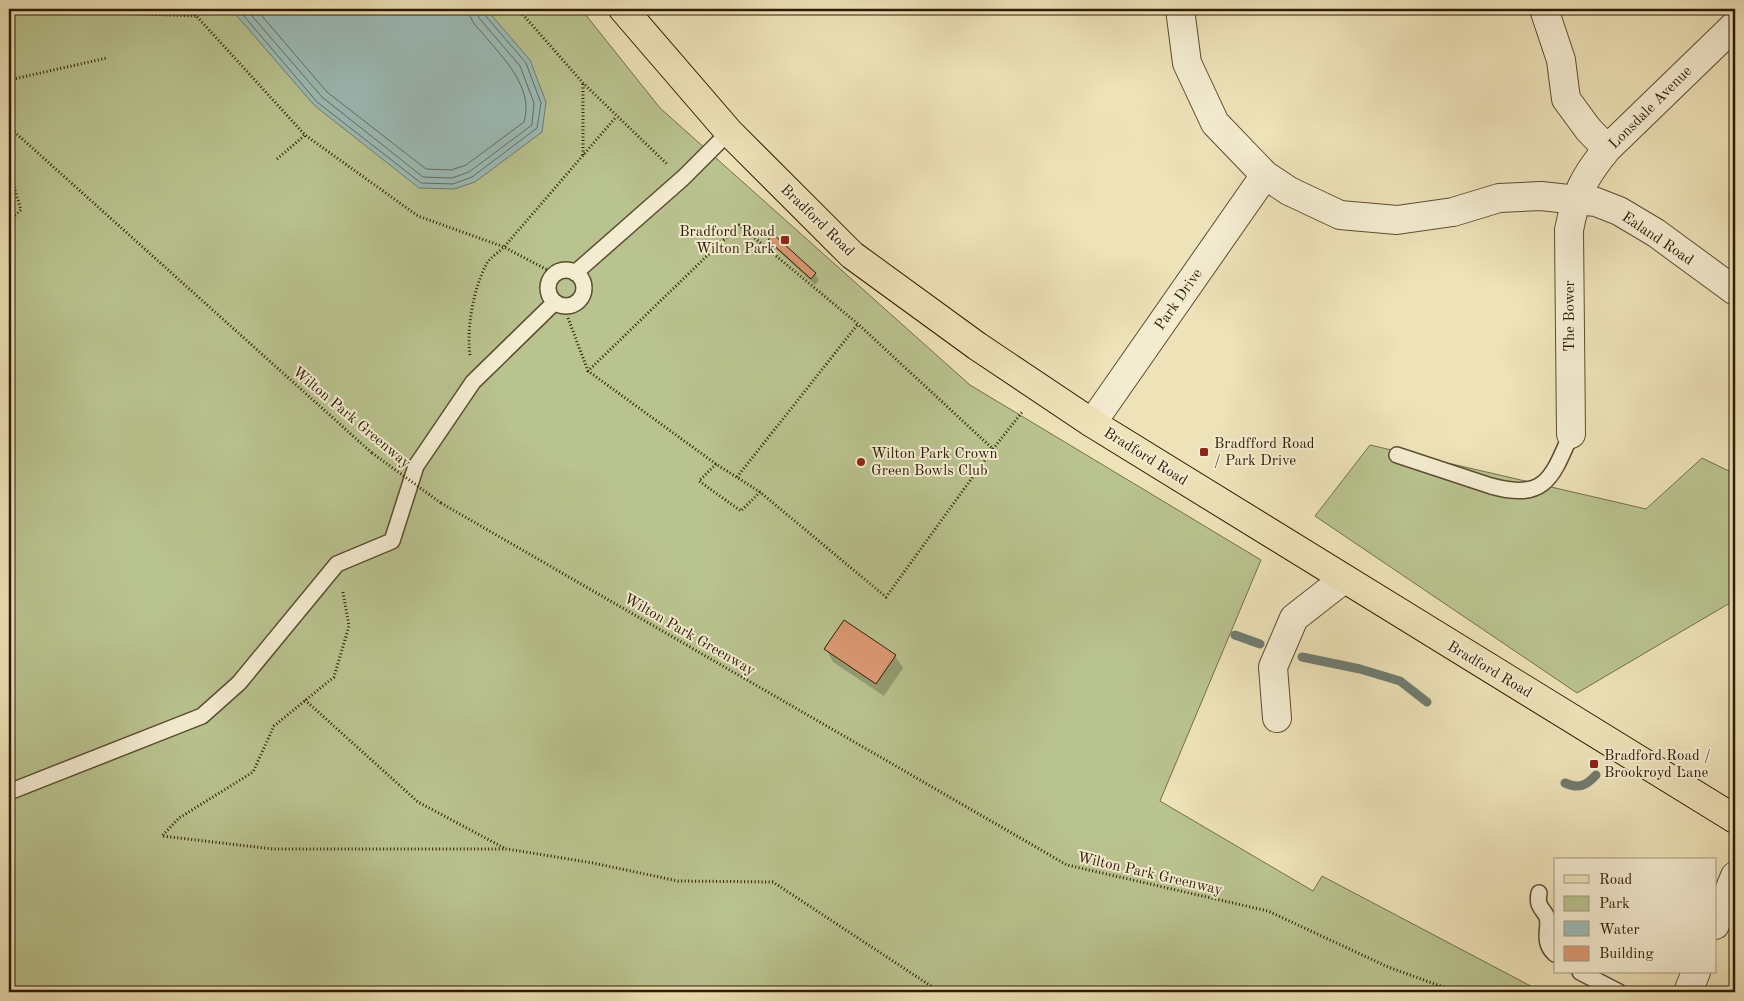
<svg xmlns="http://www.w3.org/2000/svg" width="1744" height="1001" viewBox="0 0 1744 1001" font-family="'Old Standard TT',serif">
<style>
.green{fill:#b9c38f;stroke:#736f49}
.water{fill:#9cbcb8;stroke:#707c70}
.shadow{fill:#0003}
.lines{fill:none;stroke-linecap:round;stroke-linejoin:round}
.shore{stroke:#646c5e;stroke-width:1}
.stream{stroke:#707c70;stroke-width:9}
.building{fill:#dd9a74;stroke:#2d1b03}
.lane-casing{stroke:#5d4d30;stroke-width:18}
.street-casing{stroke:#5d4d30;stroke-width:30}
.primary-casing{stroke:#2d1b03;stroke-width:30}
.path{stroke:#2d1b03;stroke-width:3;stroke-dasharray:1 2.5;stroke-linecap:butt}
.lane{stroke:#f4ecd1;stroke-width:15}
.street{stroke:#f4ecd1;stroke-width:28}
.primary{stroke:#eee2b8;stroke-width:28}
.path-bridge{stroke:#2d1b03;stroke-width:3;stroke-dasharray:1 2.5;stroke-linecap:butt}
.poi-dot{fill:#8f2418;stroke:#f4ecd1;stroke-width:2}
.labels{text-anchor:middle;stroke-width:4;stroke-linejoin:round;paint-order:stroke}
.street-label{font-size:15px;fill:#2d1b03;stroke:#f4ecd1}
.poi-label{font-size:15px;fill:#2d1b03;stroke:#f4ecd1;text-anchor:start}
</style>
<rect width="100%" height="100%" fill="#eee2b8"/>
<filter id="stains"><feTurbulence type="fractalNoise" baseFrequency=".004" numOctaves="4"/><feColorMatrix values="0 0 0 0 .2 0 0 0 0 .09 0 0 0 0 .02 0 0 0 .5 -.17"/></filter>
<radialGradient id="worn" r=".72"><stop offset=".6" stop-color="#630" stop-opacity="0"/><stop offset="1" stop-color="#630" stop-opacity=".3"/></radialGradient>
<!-- green -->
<path class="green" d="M9,9H581L660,108L970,385L1261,560L1160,801L1313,891L1322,876L1542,992H9Z
M1370,445L1646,509L1702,458L1735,474V600L1577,693L1315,516Z"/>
<!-- water -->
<path class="water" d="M231,9H486L530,60L546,102L542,132L475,182L454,189L419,188L314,105Z"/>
<!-- shadow -->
<path class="shadow" d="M773,236L815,274L819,280L815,285L773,246L769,240Z
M826,649L895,656L903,668L884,696L833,662Z"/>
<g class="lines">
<!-- shore -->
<path class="shore" d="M238,9L317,102L421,183L453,184L472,177L537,128L541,103L526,63L484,14L483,9
M246,9L322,97L423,177L452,178L469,172L532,125L534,103L520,66L479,18L476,9
M256,9L327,92L426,169L451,170L466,165L524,122C534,88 504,59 484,35C477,27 469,20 469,9"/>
<!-- stream -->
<path class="stream" d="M1235,635L1260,644
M1302,657L1360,669L1400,681L1427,702
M1565,783C1579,789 1586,786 1596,775"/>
</g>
<!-- building -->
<path class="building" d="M773,234L816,273L811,279L768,240Z
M844,620L896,655L876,684L824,649Z"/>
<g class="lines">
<defs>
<path id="lane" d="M548 288a18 18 0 1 1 36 0a18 18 0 1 1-36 0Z
M575,273L683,178L729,132
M1397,455L1491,486C1545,501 1552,478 1571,434
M9,792L202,716L239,683L337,564L392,541L416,466L473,382L555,302
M1539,893C1537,905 1540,906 1546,915C1552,925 1540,941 1555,954
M1580,972L1619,992"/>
<path id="street" d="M1180,9L1187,63L1215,123L1265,175L1289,191L1340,215L1397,220L1453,212L1499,198L1541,196L1596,202L1619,211L1656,233L1735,291
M1544,9L1561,60L1566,99L1588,129L1607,149
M1092,423L1265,175
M1571,434L1569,230C1576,194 1583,178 1607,149L1735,25
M1277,718L1273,667L1294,618L1344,579
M1715,925L1735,876
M1688,992L1696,972"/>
<path id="primary" d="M623,9L729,132L852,255L977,346L1092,423L1735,819"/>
</defs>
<!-- lane casing -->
<use href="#lane" class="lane-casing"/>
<!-- street casing -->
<use href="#street" class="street-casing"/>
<!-- primary casing -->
<use href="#primary" class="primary-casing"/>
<!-- path -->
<path class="path" d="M104,9L118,13L197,16
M190,9L305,135L418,216L504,247L555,274
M518,9L583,83L668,165
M9,80L107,58
M9,127L372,453
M583,155V83
M277,159L305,135
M9,170L21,210L9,221
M568,318L588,371L739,225L858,324L993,449L886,597L760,492L716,464L588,371
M470,355C466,329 474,286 487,263C491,257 499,252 504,247L616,117
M993,449L1023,411
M716,464L699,481L741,511L760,492
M737,477L858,324
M441,503L1067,865L1268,911L1388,967L1457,992
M343,592L349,626L334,677L274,726L253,772L179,818L162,836L273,849H507L593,863L678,881L773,882L940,992
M305,700L418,802L506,849"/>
<!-- lane -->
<use href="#lane" class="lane"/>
<!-- street -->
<use href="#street" class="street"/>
<!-- primary -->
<use href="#primary" class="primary"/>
<!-- path-bridge -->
<path class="path-bridge" d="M372,453L441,503"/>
</g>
<!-- markers -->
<g class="poi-dot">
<rect x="780" y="235" width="10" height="10" rx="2.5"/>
<rect x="1199" y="447" width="10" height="10" rx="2.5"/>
<circle cx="861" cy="462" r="5"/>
<rect x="1589" y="759" width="10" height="10" rx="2.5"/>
</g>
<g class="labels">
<!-- street labels -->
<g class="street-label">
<text transform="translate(1650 107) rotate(-45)" y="5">Lonsdale Avenue</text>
<text transform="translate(818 220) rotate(44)" y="5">Bradford Road</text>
<text transform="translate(1658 238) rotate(34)" y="5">Ealand Road</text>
<text transform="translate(1178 299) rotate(-55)" y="5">Park Drive</text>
<text transform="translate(1569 316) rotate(-90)" y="5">The Bower</text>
<text transform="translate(352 417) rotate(40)" y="5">Wilton Park Greenway</text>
<text transform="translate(1146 456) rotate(32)" y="5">Bradford Road</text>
<text transform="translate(690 634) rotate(30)" y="5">Wilton Park Greenway</text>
<text transform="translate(1490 669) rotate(31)" y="5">Bradford Road</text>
<text transform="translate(1150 873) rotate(13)" y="5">Wilton Park Greenway</text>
</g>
<!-- poi labels -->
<g class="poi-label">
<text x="775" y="236" text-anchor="end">Bradford Road<tspan x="775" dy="17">Wilton Park</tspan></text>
<text x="1214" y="448">Bradfford Road<tspan x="1214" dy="17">/ Park Drive</tspan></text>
<text x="871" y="458">Wilton Park Crown<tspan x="871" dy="17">Green Bowls Club</tspan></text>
<text x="1604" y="760">Bradford Road /<tspan x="1604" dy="17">Brookroyd Lane</tspan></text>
</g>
</g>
<!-- margin -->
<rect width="1744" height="1001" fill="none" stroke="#eee2b8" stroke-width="30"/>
<rect x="10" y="10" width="1724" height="981" fill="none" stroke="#2d1b03" stroke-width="2.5"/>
<rect x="15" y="15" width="1714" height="971" fill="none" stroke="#2d1b03"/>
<!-- legend -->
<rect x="1554" y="858" width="162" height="115" fill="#f4ecd1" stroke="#a4987f"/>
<rect x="1564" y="875" width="25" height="8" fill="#eee2b8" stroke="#a4987f"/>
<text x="1599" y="884" font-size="15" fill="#2d1b03">Road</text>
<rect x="1564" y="896" width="25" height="15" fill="#b9c38f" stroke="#a4987f"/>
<text x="1599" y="908" font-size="15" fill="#2d1b03">Park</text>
<rect x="1564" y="921" width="25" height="15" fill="#9cbcb8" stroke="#a4987f"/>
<text x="1599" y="934" font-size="15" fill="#2d1b03">Water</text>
<rect x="1564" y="946" width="25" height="15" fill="#dd9a74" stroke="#a4987f"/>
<text x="1599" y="958" font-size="15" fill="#2d1b03">Building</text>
<rect width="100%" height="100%" filter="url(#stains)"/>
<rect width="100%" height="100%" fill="url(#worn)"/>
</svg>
